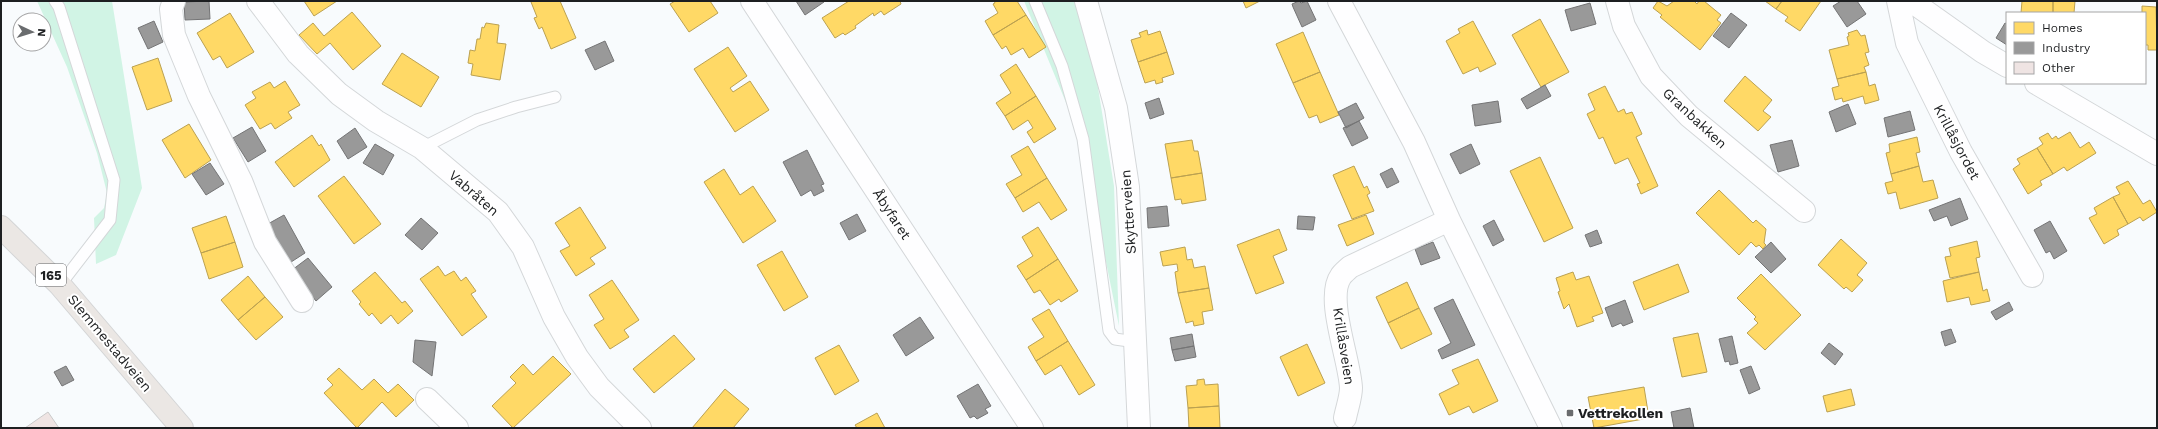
<svg xmlns="http://www.w3.org/2000/svg" width="2158" height="429" viewBox="0 0 2158 429" font-family="'Work Sans',sans-serif">
<style>
.green{fill:#d1f4e5}
.homes{fill:#ffd966;stroke:#bba151}
.industry{fill:#999;stroke:#747475}
.building{fill:#efe4e3;stroke:#cacaca}
.lines{fill:none;stroke-linecap:round;stroke-linejoin:round}
.lane-casing{stroke:#d4d7d9;stroke-width:13}
.street-casing{stroke:#d4d7d9;stroke-width:24}
.primary-casing{stroke:#d4d5d6;stroke-width:24}
.lane{stroke:#fefeff;stroke-width:11}
.street{stroke:#fefeff;stroke-width:22}
.primary{stroke:#ebe7e4;stroke-width:22}
.poi-dot{fill:#6a6c6e;stroke:#fff;stroke-width:1.5}
.labels{text-anchor:middle;stroke-width:4;stroke-linejoin:round;paint-order:stroke}
.shield{fill:#fff;stroke:#616264;stroke-width:1}
.shield-label{font-size:13px;font-weight:bold;fill:#1d1f21}
.street-label{font-size:14px;fill:#1d1f21;stroke:#fff}
.poi-label{font-size:14px;font-weight:bold;fill:#1d1f21;stroke:#fff;text-anchor:start}
</style>
<rect width="100%" height="100%" fill="#f8fbfd"/>
<!-- green -->
<path class="green" d="M37,1H112L142,188L116,255L96,264L94,218L104,208L107,193L97,153L67,67Z
M1024,1H1075L1092,51L1114,186L1119,326L1081,139Z"/>
<!-- homes -->
<path class="homes" d="M304,1H337L314,16Z
M533,1H560L576,38L551,49L542,27L539,29L534,18L537,17L531,2Z
M675,1H710L718,13L689,32L670,4Z
M849,1H900L901,4L884,15L881,11L874,16L873,13L855,26L856,28L845,35L843,33L835,38L822,18Z
M994,1H1017L1026,15L993,35L985,21L998,13L993,4L995,3Z
M1243,1H1260L1246,8Z
M1658,1L1667,6L1674,1H1694L1697,4L1699,1H1704L1721,15L1717,20L1721,23L1700,50L1660,17L1662,15L1653,8Z
M1765,1H1782L1776,9Z
M1782,1H1821L1800,31L1785,21L1788,17L1776,9Z
M2022,1H2053V13H2021Z
M2053,1H2075L2074,13H2053Z
M2142,6L2156,7L2157,50H2148V45H2145V13H2142Z
M352,12L381,46L353,70L330,43L317,54L299,35L313,23L324,36Z
M230,13L254,52L227,68L220,56L213,60L197,33Z
M1026,15L1046,47L1029,58L1023,48L1011,55L1006,46L1002,49L993,35Z
M1540,19L1569,72L1541,87L1512,35Z
M1473,21L1496,64L1480,72L1478,67L1463,74L1446,41L1460,33L1458,29Z
M486,23L499,25L497,43L506,44L500,80L471,75L473,64L468,63L470,50L475,51L477,39H480L482,27L484,28Z
M1147,30L1148,35L1160,31L1167,52L1138,62L1131,40L1141,37L1139,33Z
M1857,30L1861,36L1865,35L1869,52L1865,53L1869,65L1864,67L1866,72L1837,79L1829,50L1849,45L1847,37L1849,36L1848,33Z
M1303,32L1320,72L1293,83L1276,44Z
M728,47L747,76L730,88L733,92L750,81L769,110L735,132L694,69Z
M1167,52L1174,74L1162,78L1163,82L1156,84L1155,80L1145,83L1138,62Z
M402,53L439,77L421,107L382,84Z
M158,58L172,101L147,110L132,67Z
M1016,64L1036,96L1005,116L996,103L1011,93L1000,75Z
M1320,72L1339,115L1320,123L1317,115L1309,118L1293,83Z
M1866,72L1869,86L1875,84L1879,100L1865,104L1863,96L1843,102L1842,98L1835,100L1832,88L1839,86L1837,79Z
M1745,76L1772,100L1763,111L1771,117L1758,131L1724,101Z
M285,81L300,105L288,112L292,118L275,129L271,123L260,129L245,105L256,98L252,92L270,82L274,88Z
M1605,86L1618,112L1624,109L1626,114L1632,112L1642,134L1636,137L1658,186L1641,194L1637,184L1640,183L1628,158L1615,164L1603,137L1599,139L1587,114L1595,110L1588,94Z
M1036,96L1056,129L1034,143L1027,132L1033,128L1028,120L1013,130L1005,116Z
M189,124L211,160L185,178L162,140Z
M2070,132L2080,148L2089,142L2096,153L2067,171L2064,167L2053,174L2037,148L2043,144L2039,138L2048,133L2052,139L2056,136L2058,139Z
M312,135L319,146L321,144L330,160L294,187L275,162Z
M1917,137L1920,152L1916,153L1919,166L1891,174L1886,153L1890,152L1889,144Z
M1192,140L1194,151H1198L1202,173L1171,178L1165,144Z
M1028,146L1047,178L1015,198L1006,184L1022,175L1011,156Z
M2037,148L2053,174L2040,181L2042,185L2028,194L2013,169L2020,164L2017,159Z
M1540,157L1573,228L1544,242L1510,171Z
M1354,166L1364,188L1367,186L1370,193L1367,195L1374,211L1352,219L1333,175Z
M1919,166L1923,182L1933,180L1938,198L1900,209L1896,192L1888,194L1885,183L1893,181L1891,174Z
M724,169L740,195L753,186L776,221L743,243L704,182Z
M1202,173L1206,200L1182,204L1181,199L1175,200L1171,178Z
M344,176L381,224L354,244L318,196Z
M1047,178L1067,210L1051,220L1039,202L1023,212L1015,198Z
M2128,181L2143,204L2150,200L2157,212L2143,221L2140,217L2128,224L2113,197L2120,194L2116,187Z
M1719,190L1753,223L1756,220L1766,229L1764,243L1766,245L1763,249L1759,245L1756,247L1751,242L1739,255L1696,213Z
M2113,197L2128,224L2117,230L2119,235L2104,244L2089,218L2097,214L2094,208Z
M580,207L606,248L590,258L595,264L576,276L560,251L570,246L555,223Z
M1366,215L1374,234L1347,246L1338,225Z
M226,216L235,242L201,253L192,228Z
M1038,227L1058,259L1026,280L1017,266L1033,256L1022,237Z
M1279,229L1287,250L1273,256L1284,283L1256,294L1237,245Z
M1841,239L1867,263L1857,275L1863,280L1852,292L1846,287L1844,289L1818,265Z
M1977,241L1980,257L1976,258L1979,272L1950,278L1945,257L1951,256L1949,248Z
M235,242L243,267L209,279L201,253Z
M1185,247L1187,260L1192,259L1194,268L1205,266L1209,288L1178,293L1175,272L1178,271L1177,264L1163,266L1160,252Z
M782,251L808,297L784,311L757,265Z
M1058,259L1078,291L1061,302L1059,299L1050,305L1040,290L1034,293L1026,280Z
M1678,264L1689,292L1644,310L1633,282Z
M438,266L445,276L454,271L461,281L466,277L476,291L471,294L487,317L462,336L420,279Z
M375,272L402,303L405,301L413,311L398,324L391,315L381,324L372,313L369,316L359,304L361,302L352,291Z
M1573,272L1576,280L1589,276L1603,313L1592,317L1594,321L1577,327L1569,304L1564,309L1558,292L1560,291L1556,278Z
M1979,272L1983,291L1987,289L1990,301L1971,305L1969,297L1947,302L1943,281Z
M1761,274L1801,315L1765,350L1747,333L1758,323L1754,319L1756,317L1737,298Z
M248,276L265,297L238,320L221,300Z
M612,280L639,320L624,330L629,337L610,349L594,325L604,319L589,295Z
M1407,282L1419,308L1388,323L1376,297Z
M1209,288L1213,310L1202,312L1204,324L1194,326L1193,321L1186,323L1178,293Z
M265,297L283,317L256,340L238,320Z
M1419,308L1432,334L1401,349L1388,323Z
M1049,309L1068,341L1036,361L1028,347L1044,337L1032,319Z
M1698,333L1707,372L1682,377L1673,338Z
M674,335L695,359L654,393L633,369Z
M1068,341L1095,385L1079,395L1061,365L1045,375L1036,361Z
M1307,344L1325,383L1298,396L1280,357Z
M839,345L859,381L835,395L815,358Z
M553,356L571,374L513,428L492,406L516,383L510,377L523,364L533,375Z
M1478,359L1498,401L1473,413L1469,406L1449,415L1439,394L1459,384L1452,370Z
M339,368L362,390L374,379L388,393L398,384L414,400L396,417L382,402L357,428L324,393L333,385L327,379Z
M1204,379L1205,385L1218,384L1219,406L1188,408L1186,386L1197,385V380Z
M1644,387L1649,418L1594,428L1588,397Z
M725,389L749,409L733,428H692Z
M1851,389L1855,405L1827,412L1823,396Z
M1219,406L1220,428H1189L1188,408Z
M877,413L885,428H857L855,425Z"/>
<!-- industry -->
<path class="industry" d="M209,1L210,19L185,20L184,2Z
M796,1H823L824,2L805,15Z
M1299,1L1301,3L1307,1L1316,20L1302,27L1293,7L1292,4Z
M1841,1H1857L1866,14L1847,27L1833,6Z
M1590,3L1596,24L1571,31L1565,10Z
M1731,13L1747,25L1729,48L1713,36Z
M154,21L163,42L148,49L138,28Z
M2005,23L2007,24V45L1996,38Z
M605,41L614,61L595,70L585,50Z
M1545,85L1551,96L1527,109L1521,99Z
M1159,98L1164,114L1150,119L1145,103Z
M1498,101L1501,122L1475,126L1472,105Z
M1356,103L1364,118L1346,128L1338,112Z
M1848,104L1856,124L1836,132L1829,112Z
M1910,111L1915,130L1888,137L1884,118Z
M1359,121L1368,138L1352,146L1343,128Z
M252,127L266,151L248,162L233,138Z
M355,128L367,147L348,159L337,141Z
M1792,140L1799,166L1778,172L1770,145Z
M375,144L394,155L383,175L363,163Z
M1471,144L1480,164L1460,174L1450,154Z
M807,150L824,184L821,185L824,191L814,196L811,190L801,196L783,162Z
M210,163L224,184L206,195L192,174Z
M1392,168L1399,182L1387,188L1380,174Z
M1960,198L1968,219L1951,226L1947,216L1934,221L1929,210Z
M1167,206L1169,226L1148,228L1147,208Z
M857,214L866,231L849,240L840,223Z
M284,215L305,253L288,264L266,225Z
M1298,216L1315,217L1313,230L1297,229Z
M421,218L438,233L422,250L405,235Z
M1494,220L1504,240L1493,246L1483,226Z
M2050,221L2067,251L2054,259L2050,251L2046,253L2034,230Z
M1597,230L1602,243L1590,247L1585,235Z
M1433,242L1440,258L1421,265L1415,249Z
M1771,242L1786,259L1771,273L1755,257Z
M308,258L332,287L316,301L292,270Z
M1453,299L1475,345L1442,359L1438,350L1451,343L1434,308Z
M1625,300L1633,322L1623,326L1621,323L1612,327L1605,308Z
M2009,302L2013,310L1996,320L1991,312Z
M920,317L934,338L906,356L893,335Z
M1951,329L1956,342L1945,346L1941,332Z
M1192,334L1194,346L1172,350L1170,338Z
M1732,336L1738,363L1730,365L1729,361L1725,362L1719,339Z
M415,340L436,342L432,376L413,362Z
M1829,343L1843,354L1835,365L1821,353Z
M1194,346L1196,357L1175,361L1172,350Z
M66,366L74,380L62,386L54,372Z
M1751,366L1760,389L1749,394L1740,370Z
M978,384L991,406L985,409L988,413L977,419L974,416L970,418L957,396Z
M1690,408L1694,428H1674L1671,412Z"/>
<!-- building -->
<path class="building" d="M48,412L59,428H25Z"/>
<g class="lines">
<defs>
<path id="lane" d="M55,1L59,7L114,180L110,220L60,285
M1035,1L1062,66L1083,139L1109,331L1115,339L1136,342
M422,148L477,120L516,107L555,97"/>
<path id="street" d="M174,1L171,9L174,35L199,96L241,181L265,242L302,301
M258,1L298,54L339,94L376,121L422,148L498,212L523,247L554,317L577,357L599,387L640,428
M752,1L1032,428
M1086,1L1116,108L1128,187L1139,428
M1339,1L1414,142L1449,220L1551,428
M1617,1L1624,26L1651,76L1689,116L1804,211
M1898,1L1907,43L1961,152L2032,276
M1911,1L1983,52L2007,66
M2036,83L2157,154
M427,399L457,428
M1345,418C1347,408 1351,397 1351,388C1350,360 1325,298 1341,276C1343,273 1347,270 1350,267L1449,220"/>
<path id="primary" d="M1,227L60,285L182,428"/>
</defs>
<!-- lane casing -->
<use href="#lane" class="lane-casing"/>
<!-- street casing -->
<use href="#street" class="street-casing"/>
<!-- primary casing -->
<use href="#primary" class="primary-casing"/>
<!-- lane -->
<use href="#lane" class="lane"/>
<!-- street -->
<use href="#street" class="street"/>
<!-- primary -->
<use href="#primary" class="primary"/>
</g>
<!-- markers -->
<rect class="poi-dot" x="1566" y="409" width="8" height="8" rx="2"/>
<g class="labels">
<!-- shield labels -->
<rect class="shield" x="36" y="264" width="30" height="22" rx="3"/>
<g class="shield-label">
<text x="51" y="280">165</text>
</g>
<!-- street labels -->
<g class="street-label">
<text transform="translate(1695 118) rotate(43)" y="5">Granbakken</text>
<text transform="translate(1957 142) rotate(62)" y="5">Krillåsjordet</text>
<text transform="translate(474 193) rotate(41)" y="5">Vabråten</text>
<text transform="translate(1128 212) rotate(-94)" y="5">Skytterveien</text>
<text transform="translate(892 214) rotate(57)" y="5">Åbyfaret</text>
<text transform="translate(110 343) rotate(50)" y="5">Slemmestadveien</text>
<text transform="translate(1344 346) rotate(81)" y="5">Krillåsveien</text>
</g>
<!-- poi labels -->
<g class="poi-label">
<text x="1578" y="418">Vettrekollen</text>
</g>
</g>
<!-- border -->
<rect width="2158" height="429" fill="none" stroke="#1d1f21" stroke-width="4"/>
<!-- legend -->
<rect x="2006" y="12" width="140" height="72" fill="#ffffff" stroke="#a5a5a6"/>
<rect x="2014" y="22" width="20" height="12" fill="#ffd966" stroke="#a5a5a6"/>
<text x="2042" y="32" font-size="12" fill="#1d1f21">Homes</text>
<rect x="2014" y="42" width="20" height="12" fill="#999999" stroke="#a5a5a6"/>
<text x="2042" y="52" font-size="12" fill="#1d1f21">Industry</text>
<rect x="2014" y="62" width="20" height="12" fill="#efe4e3" stroke="#a5a5a6"/>
<text x="2042" y="72" font-size="12" fill="#1d1f21">Other</text>
<!-- north arrow -->
<g transform="translate(32 32) rotate(94)"><circle r="19" fill="#ffffff" stroke="#a5a5a6"/>
<path d="M0-3L7 15L0 10L-7 15Z" fill="#6a6c6e"/>
<text y="-6" font-size="11" font-weight="bold" text-anchor="middle" fill="#1d1f21">N</text>
</g>
</svg>
